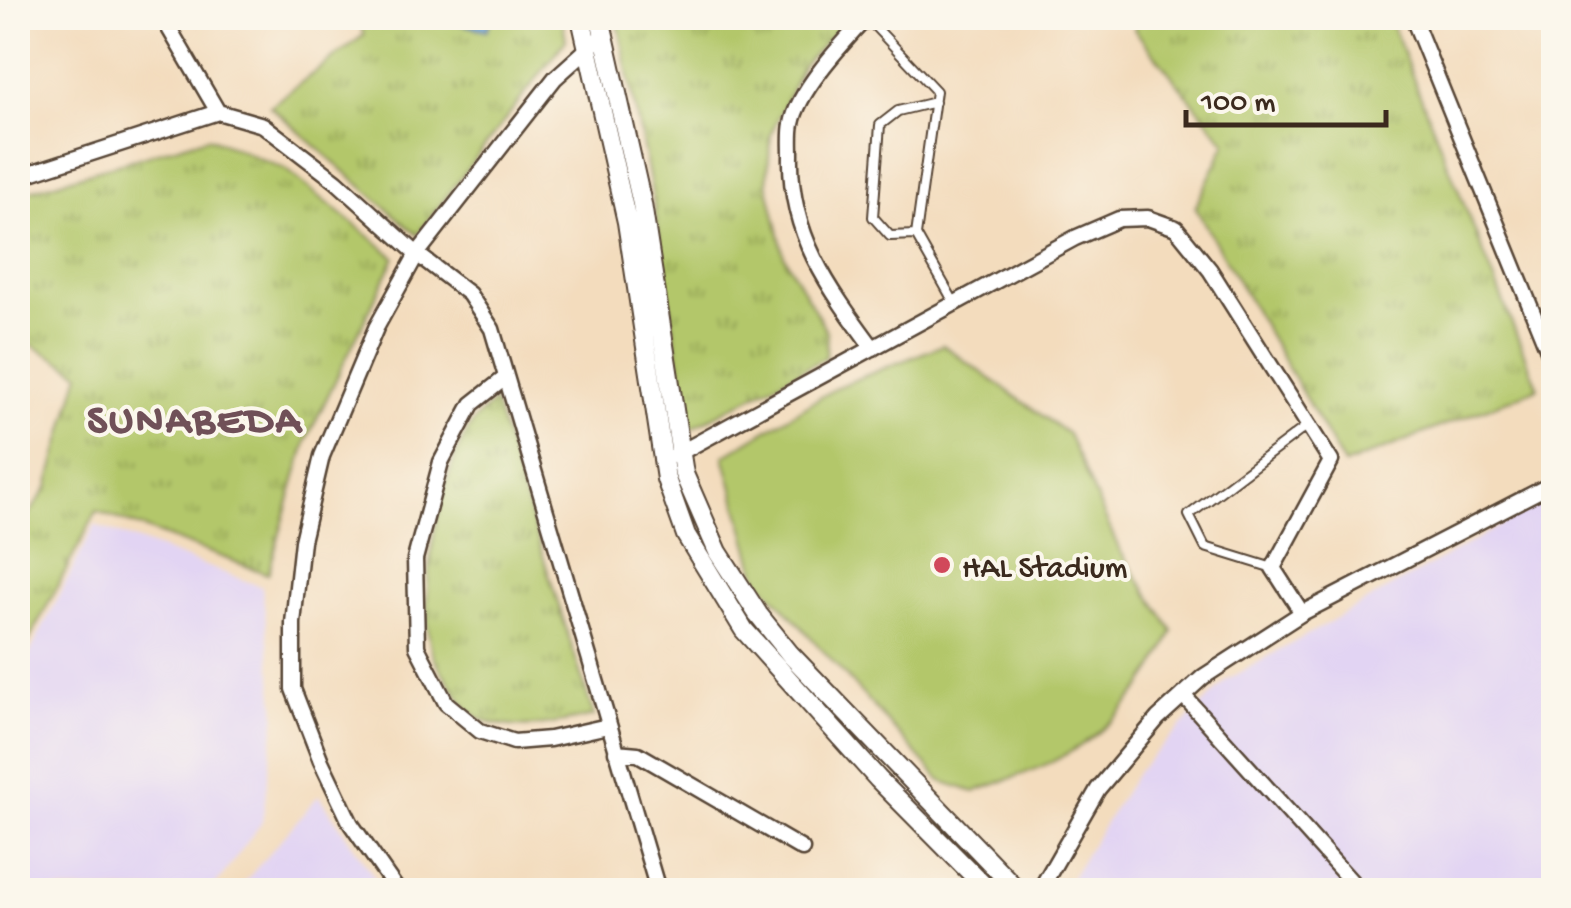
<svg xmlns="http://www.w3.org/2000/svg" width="1571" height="908" viewBox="0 0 1571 908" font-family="'Gochi Hand',sans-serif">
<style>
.built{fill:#e2d4f3}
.green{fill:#b3c76a;stroke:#777844;stroke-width:2.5}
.park{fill:url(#park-tufts);stroke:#777844;stroke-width:2.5}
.water{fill:url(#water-rules);stroke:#4f667a;stroke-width:2.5}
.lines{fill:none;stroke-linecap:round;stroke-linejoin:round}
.service-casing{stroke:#574536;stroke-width:12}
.minor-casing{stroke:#574536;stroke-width:19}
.tertiary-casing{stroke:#574536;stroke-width:22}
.service{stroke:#fff;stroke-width:8}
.minor{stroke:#fff;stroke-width:14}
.tertiary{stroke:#fff;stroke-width:18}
.poi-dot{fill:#d1495b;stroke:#fbf7ec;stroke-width:4}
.labels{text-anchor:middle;stroke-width:8;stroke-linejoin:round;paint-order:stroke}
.poi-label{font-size:32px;fill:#3b2a1e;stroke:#fbf7ec;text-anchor:start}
.district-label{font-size:42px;font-weight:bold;letter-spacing:2.5px;fill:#705058;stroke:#fbf7ec}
</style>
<defs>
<pattern id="park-tufts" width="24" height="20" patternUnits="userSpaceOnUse" patternTransform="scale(2.5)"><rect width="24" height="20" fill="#b3c76a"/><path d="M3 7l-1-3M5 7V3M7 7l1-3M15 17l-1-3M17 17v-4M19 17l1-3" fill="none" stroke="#93a257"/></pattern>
<pattern id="water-rules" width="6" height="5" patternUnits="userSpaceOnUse" patternTransform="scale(2.5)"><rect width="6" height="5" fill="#63a2d5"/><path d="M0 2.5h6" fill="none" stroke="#5384ac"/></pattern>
</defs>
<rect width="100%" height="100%" fill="#fbf7ec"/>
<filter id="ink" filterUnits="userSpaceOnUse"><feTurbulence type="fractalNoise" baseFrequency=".01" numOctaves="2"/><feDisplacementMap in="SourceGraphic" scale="20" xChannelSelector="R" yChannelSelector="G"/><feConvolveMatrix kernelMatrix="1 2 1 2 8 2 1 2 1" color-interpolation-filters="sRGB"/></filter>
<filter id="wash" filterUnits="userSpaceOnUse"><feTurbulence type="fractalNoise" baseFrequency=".0048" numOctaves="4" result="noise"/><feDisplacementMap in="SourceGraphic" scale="40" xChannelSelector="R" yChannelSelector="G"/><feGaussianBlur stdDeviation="2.25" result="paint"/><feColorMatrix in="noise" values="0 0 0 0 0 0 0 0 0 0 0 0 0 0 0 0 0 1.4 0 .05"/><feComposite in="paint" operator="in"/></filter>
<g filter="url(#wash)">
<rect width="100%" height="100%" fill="#f3dcbd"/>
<!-- built -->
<path class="built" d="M1553,496V890H1063L1137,772L1227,680Z
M95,525L262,587L276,714L262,822L212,890H18V676Z
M319,795L383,890H238Z"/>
<!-- green -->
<path class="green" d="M943,345L1068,434L1120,551L1173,631C1151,683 1113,730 1061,757C1034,772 1002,781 974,792L941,781L758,579L724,456L839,386Z"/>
<!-- park -->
<path class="park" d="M357,18H562L566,40L417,235L270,106L364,35Z
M617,18H848L803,65L771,133L767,183L784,256L827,332L826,357L690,429L651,187Z
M1140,18H1389L1538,388L1344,465L1195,207L1226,143L1134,29Z
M208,137L285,169L395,257L307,439L268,574L97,511L18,661V530L48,487L80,373L18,337V194Z
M494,402L594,716C559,723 516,734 481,719C467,712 459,698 451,685C445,675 435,664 432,652C416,597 440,462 477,417C482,412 489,407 494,402Z"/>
<!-- water -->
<path class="water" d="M432,18H492L487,30Z"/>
</g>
<g filter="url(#ink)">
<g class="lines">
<defs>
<path id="service" d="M867,18L936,91L916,235L955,304
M916,235L890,236L873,217L880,125L898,111L935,102
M1273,568L1205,547L1189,515L1308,425"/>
<path id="minor" d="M163,18L218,112
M866,18C843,43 798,90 792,124C790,133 791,145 791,155C789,234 828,287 873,348
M1413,18L1554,365
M18,177L218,112L263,125L336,181L417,254L469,294L492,329L658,890
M505,378L472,404L441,462L415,559L417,647L446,703L480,731L514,742L550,739L608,726
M674,456L1075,238L1119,219L1148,218L1176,228L1210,270L1331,461L1273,568L1302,613
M1183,695L1359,890
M616,752L638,754L802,849
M397,890L351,824L321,761L293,689V623L302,541L322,456L376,328L417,254L555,78L604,34
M1040,890L1098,789L1158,718L1203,677L1302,613L1554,483"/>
<path id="tertiary" d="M581,18L627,222L666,479L686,535L744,630L878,779L988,890
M600,18L642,204L684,474L718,552L758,614L790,654L1017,890"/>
</defs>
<!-- service casing -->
<use href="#service" class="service-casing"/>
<!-- minor casing -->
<use href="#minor" class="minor-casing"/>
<!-- tertiary casing -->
<use href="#tertiary" class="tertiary-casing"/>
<!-- service -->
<use href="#service" class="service"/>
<!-- minor -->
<use href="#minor" class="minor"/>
<!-- tertiary -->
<use href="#tertiary" class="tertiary"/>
</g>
</g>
<!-- markers -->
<circle class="poi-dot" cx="942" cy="565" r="10"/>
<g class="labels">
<!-- poi labels -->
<g class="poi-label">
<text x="962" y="576">HAL Stadium</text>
</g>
<!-- district labels -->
<g class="district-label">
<text x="195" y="431">SUNABEDA</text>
</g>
</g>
<!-- margin -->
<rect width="1571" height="908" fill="none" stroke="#fbf7ec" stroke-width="60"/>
<!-- scale -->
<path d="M1186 110v15h200v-15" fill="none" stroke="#3b2a1e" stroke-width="5"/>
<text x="1201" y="110" font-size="30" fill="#3b2a1e" stroke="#fbf7ec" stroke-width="8" paint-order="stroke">100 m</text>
</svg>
